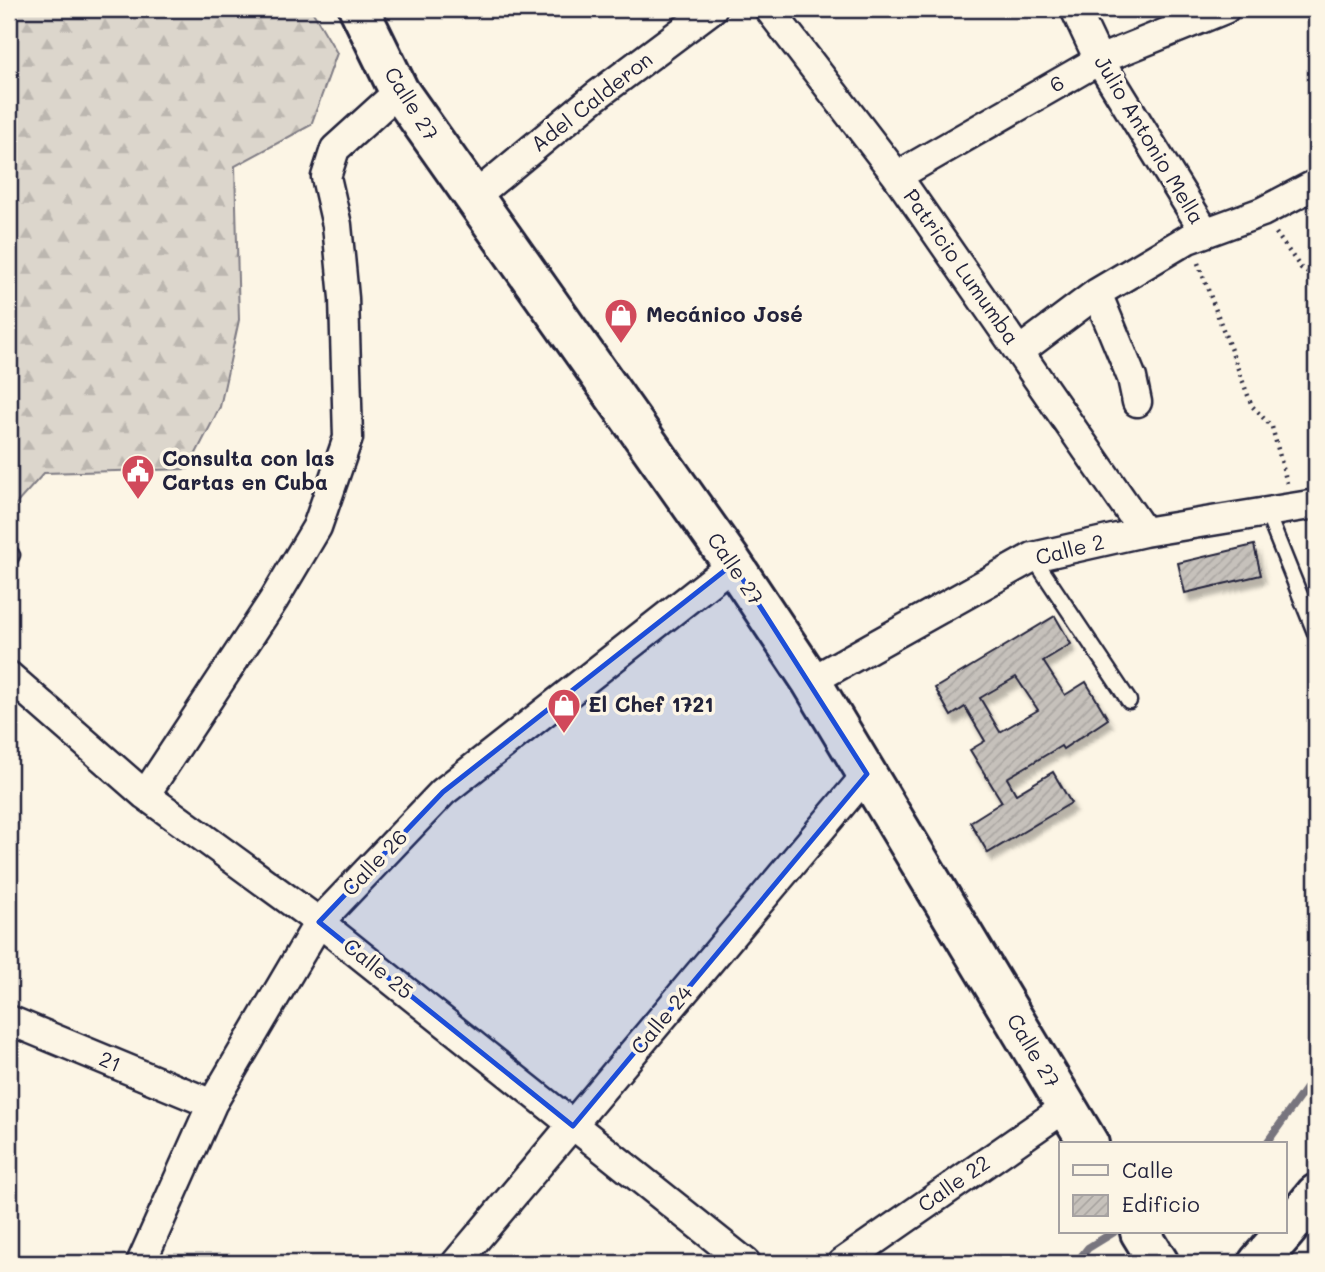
<svg xmlns="http://www.w3.org/2000/svg" width="1325" height="1272" viewBox="0 0 1325 1272" font-family="Mali,sans-serif">
<style>
.forest{fill:url(#forest-firs);stroke:#7f7c84;stroke-width:2}
.lines{fill:none;stroke-linecap:round;stroke-linejoin:round}
.stream{stroke:#78757e;stroke-width:8}
.building{fill:url(#building-hatch);stroke:#22223b;stroke-width:2;fill-rule:evenodd;filter:url(#shadow)}
.lane-casing{stroke:#22223b;stroke-width:19}
.street-casing{stroke:#22223b;stroke-width:33}
.secondary-casing{stroke:#22223b;stroke-width:44}
.path{stroke:#22223b;stroke-width:4.5;stroke-dasharray:2 5;stroke-linecap:butt}
.lane{stroke:#fcf5e5;stroke-width:14}
.street{stroke:#fcf5e5;stroke-width:28}
.secondary{stroke:#fcf5e5;stroke-width:38}
.marked{fill:#1d4ed8;fill-opacity:0.2;stroke:#1d4ed8;stroke-width:5;stroke-linejoin:round}
.labels{text-anchor:middle;stroke-width:7;stroke-linejoin:round;paint-order:stroke}
.street-label{font-size:21px;fill:#22223b;stroke:#fcf5e5}
.poi-label{font-size:21px;font-weight:bold;fill:#22223b;stroke:#fcf5e5;text-anchor:start}
</style>
<defs>
<pattern id="forest-firs" width="22" height="20" patternUnits="userSpaceOnUse" patternTransform="scale(1.75)"><rect width="22" height="20" fill="#dcd6cc"/><path d="M5 1l3.5 6h-7zM16 11l3.5 6h-7z" fill="#bcb7b0"/></pattern>
<pattern id="building-hatch" width="6" height="6" patternUnits="userSpaceOnUse" patternTransform="scale(1.75)"><rect width="6" height="6" fill="#c6c1bb"/><path d="M-1 1l2-2M0 6l6-6M5 7l2-2" fill="none" stroke="#aaa6a2"/></pattern>
<filter id="shadow"><feDropShadow dx="4.5" dy="8" stdDeviation="2" flood-color="#0004"/></filter>
</defs>
<rect width="100%" height="100%" fill="#fcf5e5"/>
<filter id="ink" filterUnits="userSpaceOnUse"><feTurbulence type="fractalNoise" baseFrequency=".0143" numOctaves="2"/><feDisplacementMap in="SourceGraphic" scale="14" xChannelSelector="R" yChannelSelector="G"/><feConvolveMatrix kernelMatrix="1 2 1 2 8 2 1 2 1" color-interpolation-filters="sRGB"/></filter>
<g filter="url(#ink)">
<!-- forest -->
<path class="forest" d="M9,9H311L337,53L311,125L235,166L239,320L220,407L188,469L44,473L9,512Z"/>
<g class="lines">
<!-- stream -->
<path class="stream" d="M1266,1144L1316,1074
M1076,1263L1088,1248L1114,1232"/>
</g>
<!-- building -->
<path class="building" d="M1254,545L1261,575L1185,593L1178,563Z
M1055,616L1071,644L1043,661L1065,695L1086,682L1108,719L1063,749L1061,746L1007,778L1016,794L1053,772L1071,803L988,853L970,822L1002,802L970,750L985,741L965,707L951,716L935,688ZM1016,677L1038,710L1000,732L980,698Z"/>
<g class="lines">
<defs>
<path id="lane" d="M1267,513L1316,635
M1033,557L1129,701
M9,560L12,555"/>
<path id="street" d="M769,9L897,176L1144,532
M1075,9L1099,60L1205,232
M897,176L1099,60L1225,9
M474,197L596,96L712,9
M1097,293L1132,378L1137,402
M1020,351L1097,293L1188,239L1262,212L1316,184
M9,676L145,795L319,922L746,1263
M811,681L1033,557L1144,532L1316,504
M145,795L273,601L317,527L348,438L344,298L337,225L326,177L335,149L399,91
M9,1020L212,1104
M141,1263L212,1104L319,922L443,792L733,564
M456,1263L867,774
M842,1263L1066,1107"/>
<path id="secondary" d="M359,9L399,91L733,564L811,681L1089,1144
M1140,1232L1159,1263
M1285,1232L1316,1194
M1258,1263L1285,1232"/>
</defs>
<!-- lane casing -->
<use href="#lane" class="lane-casing"/>
<!-- street casing -->
<use href="#street" class="street-casing"/>
<!-- secondary casing -->
<use href="#secondary" class="secondary-casing"/>
<!-- path -->
<path class="path" d="M1276,233L1301,268L1316,278
M1198,263L1252,406L1272,427L1287,483"/>
<!-- lane -->
<use href="#lane" class="lane"/>
<!-- street -->
<use href="#street" class="street"/>
<!-- secondary -->
<use href="#secondary" class="secondary"/>
</g>
</g>
<!-- marked area -->
<path class="marked" d="M733,564L867,774L573,1126L319,922L443,792Z"/>
<!-- icons -->
<defs>
<symbol id="shop-pin" viewBox="-11 -11 22 30"><path d="M0 17L-7.5 6A9.5 9.5 0 1 1 7.5 6Z" fill="#d1495b" stroke="#fcf5e5"/><path d="M-5-2.5h2.3a2.7 3.5 0 0 1 5.4 0H5L5.5 6h-11ZM-1.5-2.5h3a1.5 2.3 0 0 0-3 0Z" fill="#fff"/></symbol>
<symbol id="civic-pin" viewBox="-11 -11 22 30"><path d="M0 17L-7.5 6A9.5 9.5 0 1 1 7.5 6Z" fill="#d1495b" stroke="#fcf5e5"/><path d="M-.6-6.5H3V-4.5H.6V-3L4-1V1h2V6H-6V1h2V-1L-.6-3ZM-1.2 2.5V6h2.4V2.5Z" fill="#fff"/></symbol>
</defs>
<g fill-rule="evenodd">
<use href="#shop-pin" x="602" y="296" width="38" height="52"/>
<use href="#civic-pin" x="119" y="452" width="38" height="52"/>
<use href="#shop-pin" x="545" y="686" width="38" height="52"/>
</g>
<g class="labels">
<!-- street labels -->
<g class="street-label">
<text transform="translate(1057 84) rotate(-30)" y="7">6</text>
<text transform="translate(592 102) rotate(-38)" y="7">Adel Calderon</text>
<text transform="translate(411 104) rotate(58)" y="7">Calle 27</text>
<text transform="translate(1149 140) rotate(59)" y="7">Julio Antonio Mella</text>
<text transform="translate(961 267) rotate(55)" y="7">Patricio Lumumba</text>
<text transform="translate(1070 550) rotate(-14)" y="7">Calle 2</text>
<text transform="translate(735 569) rotate(56)" y="7">Calle 27</text>
<text transform="translate(375 863) rotate(-46)" y="7">Calle 26</text>
<text transform="translate(378 969) rotate(39)" y="7">Calle 25</text>
<text transform="translate(662 1020) rotate(-50)" y="7">Calle 24</text>
<text transform="translate(1033 1051) rotate(59)" y="7">Calle 27</text>
<text transform="translate(110 1062) rotate(23)" y="7">21</text>
<text transform="translate(954 1184) rotate(-35)" y="7">Calle 22</text>
</g>
<!-- poi labels -->
<g class="poi-label">
<text x="646" y="322">Mecánico José</text>
<text x="162" y="466">Consulta con las<tspan x="162" dy="24">Cartas en Cuba</tspan></text>
<text x="588" y="712">El Chef 1721</text>
</g>
</g>
<!-- margin -->
<rect width="1325" height="1272" fill="none" stroke="#fcf5e5" stroke-width="35"/>
<rect x="18" y="18" width="1290" height="1237" fill="none" stroke="#22223b" stroke-width="2.5" filter="url(#ink)"/>
<!-- legend -->
<rect x="1059" y="1142" width="228" height="91" fill="#fcf5e5" stroke="#a5a1a1" stroke-width="2"/>
<rect x="1073" y="1165" width="35" height="10" fill="#fcf5e5" stroke="#a5a1a1" stroke-width="2"/>
<text x="1122" y="1178" font-size="21" fill="#22223b">Calle</text>
<rect x="1073" y="1195" width="35" height="21" fill="url(#building-hatch)" stroke="#a5a1a1" stroke-width="2"/>
<text x="1122" y="1212" font-size="21" fill="#22223b">Edificio</text>
</svg>
